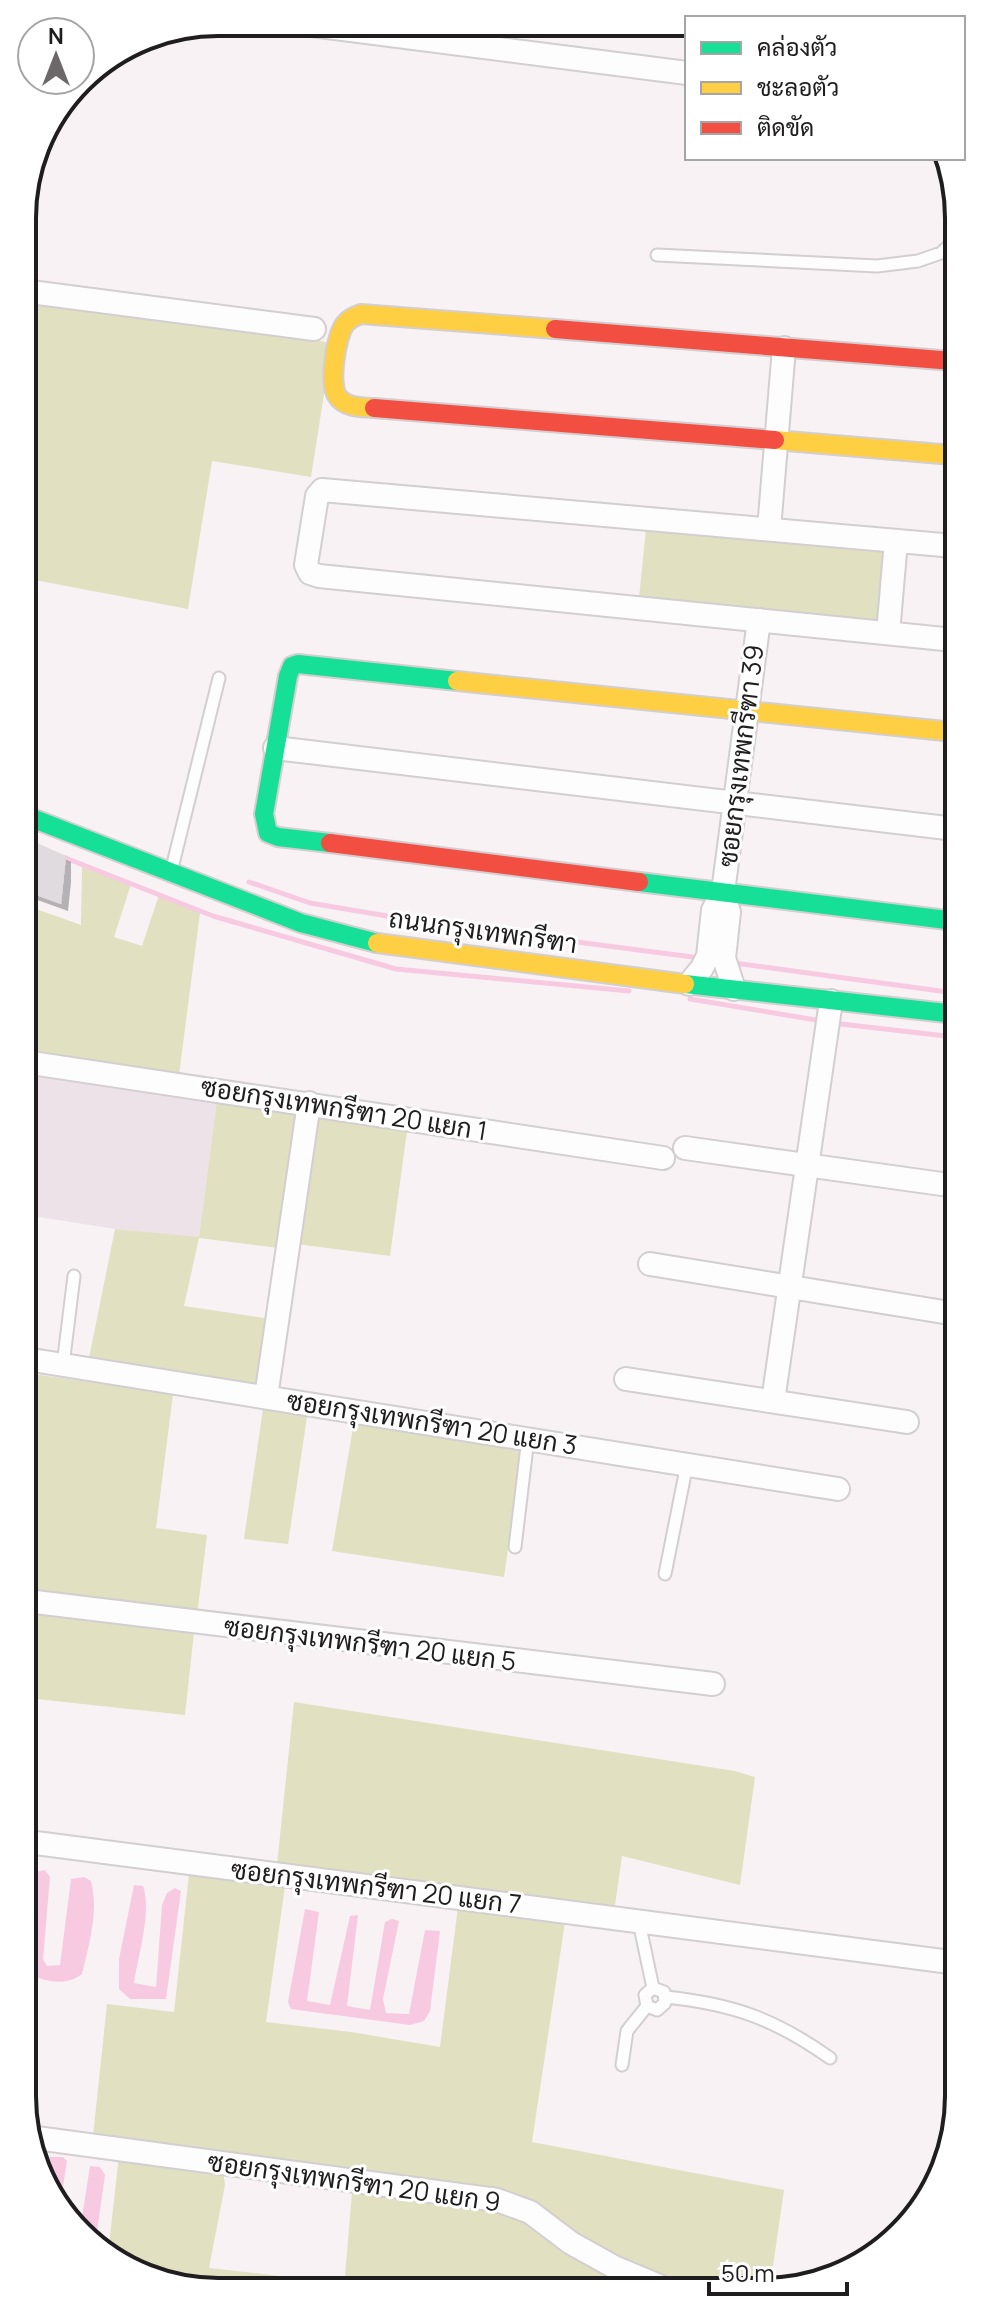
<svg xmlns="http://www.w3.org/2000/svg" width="981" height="2314" viewBox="0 0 981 2314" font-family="Manrope,Sarabun,sans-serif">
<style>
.built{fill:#eee2e9}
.green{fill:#e1e0c0}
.water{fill:#f7cae2}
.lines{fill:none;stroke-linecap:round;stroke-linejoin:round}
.stream{stroke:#f7cae2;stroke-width:5}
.building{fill:#e0dbde;filter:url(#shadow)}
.lane-casing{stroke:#d3ced0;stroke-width:15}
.street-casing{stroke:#d3ced0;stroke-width:26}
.fast-casing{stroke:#d3ced0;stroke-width:22}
.slow-casing{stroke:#d3ced0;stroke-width:22}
.jam-casing{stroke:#d3ced0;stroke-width:22}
.lane{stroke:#fefdfe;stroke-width:11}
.street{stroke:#fefdfe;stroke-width:22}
.fast{stroke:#16e098;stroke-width:18}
.slow{stroke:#ffcf43;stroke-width:18}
.jam{stroke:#f24e42;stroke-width:18}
.labels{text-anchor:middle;stroke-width:6;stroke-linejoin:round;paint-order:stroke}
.street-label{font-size:26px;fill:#201d1f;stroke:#fff}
.rim{fill:none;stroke:#201d1f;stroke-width:4}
</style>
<defs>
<filter id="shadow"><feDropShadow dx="7" dy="7" stdDeviation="0" flood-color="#0004"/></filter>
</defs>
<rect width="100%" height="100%" fill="#f8f2f5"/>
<!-- built -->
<path class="built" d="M25,1071L217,1100L199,1238L115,1229L26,1215Z"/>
<!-- green -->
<path class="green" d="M23,300L227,325L332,343L311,477L212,461L188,609L24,578Z
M646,529L888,552L881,620L639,598Z
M82,862L131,884L114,937L142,946L159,895L200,913L179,1075L25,1053V905L81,925Z
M217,1100L302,1113L279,1248L199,1238L184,1306L271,1319L260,1384L88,1363L115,1229L199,1237Z
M313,1118L407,1131L390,1256L296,1244Z
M26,1373L173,1394L156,1528L207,1535L197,1615L27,1593Z
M264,1402L308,1410L288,1544L244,1539Z
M355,1416L523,1442L504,1577L332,1551Z
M27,1609L194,1632L185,1715L27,1698Z
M294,1702L735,1771L755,1777L740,1885L622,1856L614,1912L277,1865Z
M189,1874L285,1886L266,2022L351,2032L440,2047L458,1907L565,1922L532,2142L784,2190L773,2266L754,2274L747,2286H687L655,2278L596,2248L523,2199L427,2179L93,2136L107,2004L174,2012Z
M119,2156L223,2171L225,2185L209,2268L298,2278L303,2288H180L108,2253Z
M352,2192L503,2209L631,2286L344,2288Z"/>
<!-- water -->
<path class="water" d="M45,1870L50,1877L43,1959L47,1966L60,1965L71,1879L84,1877L91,1881C99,1912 89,1944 82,1974C65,1987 48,1981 28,1975V1923L35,1872Z
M134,1885L143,1886C152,1912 138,1956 134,1983L156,1987L162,1905L167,1893L175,1888L181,1891L166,1999H130L119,1989V1959Z
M305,1909L319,1912L307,2001L330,2005L350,1916L358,1915L347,2006L370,2010L385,1922L392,1919L399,1921L383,1999L386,2013L409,2014L425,1930L440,1931L430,2011L424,2021L410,2025L291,2009L288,2002Z
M50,2157H63L67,2161L61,2199L46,2174Z
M90,2166L100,2167L105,2175L95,2246L88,2243L80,2230Z"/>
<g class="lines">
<!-- stream -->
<path class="stream" d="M63,857L213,916L396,969L629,991
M249,882L310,903L417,921L700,958
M734,963L955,993
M690,999L822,1021
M832,1023L955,1037"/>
</g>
<!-- building -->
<path class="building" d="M24,837L66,856L61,904L25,891Z"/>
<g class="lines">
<defs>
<path id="lane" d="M657,255L877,266L918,261L941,253L953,242
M171,872L219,678
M63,1365L74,1276
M515,1547L528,1438
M665,1574L687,1464
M639,1922L653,1988
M666,1997C733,2004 775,2019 830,2058
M622,2065L627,2031L647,2006L645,1995L653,1988L664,1992L665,2003L657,2010L647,2006"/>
<path id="street" d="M288,22L687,73
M23,291L314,329
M769,529L784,348
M954,546L322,490L317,496L306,565L310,573L319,576L954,640
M888,633L896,541
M275,748L955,829
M689,984L702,968L708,956L713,910L723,892
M734,989L724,958L729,912L723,892L759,620
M25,1062L663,1158
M685,1148L956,1186
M650,1264L956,1314
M26,1359L838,1489
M626,1379L907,1422
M266,1397L309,1103
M773,1401L831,1001
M27,1601L713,1684
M28,1842L958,1963
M29,2137L497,2200L530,2212L571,2243L616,2268L659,2286"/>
<path id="fast" d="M24,815L301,923L377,943
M330,843L278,837L268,833L264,814L288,676L292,666L298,664L457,681
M639,882L955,921
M685,984L955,1014"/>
<path id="slow" d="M374,408C362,407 346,408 338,397C328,385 336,336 345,324C349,319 355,316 361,314L555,329
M775,440L953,455
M457,681L954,732
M377,943L685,984"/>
<path id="jam" d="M555,329L953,361
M374,408L775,440
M330,843L639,882"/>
</defs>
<!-- lane casing -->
<use href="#lane" class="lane-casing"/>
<!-- street casing -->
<use href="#street" class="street-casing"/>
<!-- fast casing -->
<use href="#fast" class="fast-casing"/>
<!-- slow casing -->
<use href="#slow" class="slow-casing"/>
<!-- jam casing -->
<use href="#jam" class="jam-casing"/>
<!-- lane -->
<use href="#lane" class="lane"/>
<!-- street -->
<use href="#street" class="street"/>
<!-- fast -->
<use href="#fast" class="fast"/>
<!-- slow -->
<use href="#slow" class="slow"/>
<!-- jam -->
<use href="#jam" class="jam"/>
</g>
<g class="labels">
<!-- street labels -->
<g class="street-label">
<text transform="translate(741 756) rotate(-83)" y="9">ซอยกรุงเทพกรีฑา 39</text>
<text transform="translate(483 931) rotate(8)" y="9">ถนนกรุงเทพกรีฑา</text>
<text transform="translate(344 1109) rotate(9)" y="9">ซอยกรุงเทพกรีฑา 20 แยก 1</text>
<text transform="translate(432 1423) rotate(9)" y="9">ซอยกรุงเทพกรีฑา 20 แยก 3</text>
<text transform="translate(370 1644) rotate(7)" y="9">ซอยกรุงเทพกรีฑา 20 แยก 5</text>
<text transform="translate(376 1887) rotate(7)" y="9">ซอยกรุงเทพกรีฑา 20 แยก 7</text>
<text transform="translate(354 2182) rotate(8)" y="9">ซอยกรุงเทพกรีฑา 20 แยก 9</text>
</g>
</g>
<!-- crop -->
<path d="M0 0H981V2314H0ZM218 36H763A182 182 0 0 1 945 218V2096A182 182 0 0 1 763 2278H218A182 182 0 0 1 36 2096V218A182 182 0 0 1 218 36Z" fill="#fff" fill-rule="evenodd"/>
<path class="rim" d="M218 36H763A182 182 0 0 1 945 218V2096A182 182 0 0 1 763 2278H218A182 182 0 0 1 36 2096V218A182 182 0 0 1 218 36Z"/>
<!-- legend -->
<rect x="685" y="16" width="280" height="144" fill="#ffffff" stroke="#a6a5a5" stroke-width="2"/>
<rect x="701" y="42" width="40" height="12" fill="#16e098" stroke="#a6a5a5" stroke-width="2"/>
<text x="757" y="56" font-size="24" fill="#201d1f">คล่องตัว</text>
<rect x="701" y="82" width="40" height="12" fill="#ffcf43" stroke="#a6a5a5" stroke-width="2"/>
<text x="757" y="96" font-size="24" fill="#201d1f">ชะลอตัว</text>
<rect x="701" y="122" width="40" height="12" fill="#f24e42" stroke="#a6a5a5" stroke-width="2"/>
<text x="757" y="136" font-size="24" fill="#201d1f">ติดขัด</text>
<!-- north arrow -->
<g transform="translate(56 56)"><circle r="38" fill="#ffffff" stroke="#a6a5a5" stroke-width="2"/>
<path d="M0-6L14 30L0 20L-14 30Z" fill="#6c686a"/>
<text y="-12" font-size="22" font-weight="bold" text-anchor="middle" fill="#201d1f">N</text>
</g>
<!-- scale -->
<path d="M709 2282v12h138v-12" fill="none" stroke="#201d1f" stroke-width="4"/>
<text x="721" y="2282" font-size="24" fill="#201d1f" stroke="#ffffff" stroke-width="6" paint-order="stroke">50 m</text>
</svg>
